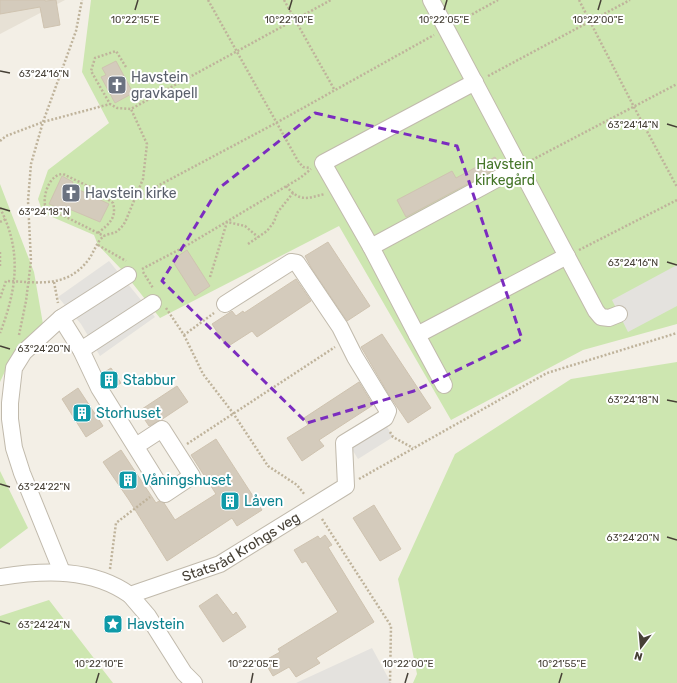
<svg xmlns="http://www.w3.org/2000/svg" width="677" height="683" viewBox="0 0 677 683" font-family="Rubik,sans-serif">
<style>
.residential{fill:#e7e1d5}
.green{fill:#cde6b0}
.parking{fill:#e4e2de}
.building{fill:#d4cbbc;stroke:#cfc3b0}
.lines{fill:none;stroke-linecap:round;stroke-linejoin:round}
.minor-casing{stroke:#c1baac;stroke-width:18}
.path{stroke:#bfb39b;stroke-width:2.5;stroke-dasharray:2 2;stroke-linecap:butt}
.minor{stroke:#fff;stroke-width:16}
.marked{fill:none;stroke:#7b2cbf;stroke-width:3;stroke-dasharray:8 5;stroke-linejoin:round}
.ticks{fill:none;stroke:#464036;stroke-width:1.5}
.labels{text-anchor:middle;stroke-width:4;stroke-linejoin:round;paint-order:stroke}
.worship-label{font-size:14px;fill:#5b616d;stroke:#fff;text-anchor:start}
.park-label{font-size:14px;fill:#46762a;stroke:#fff}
.culture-label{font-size:14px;fill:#0d838f;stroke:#fff;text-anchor:start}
.street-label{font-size:14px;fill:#464036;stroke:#fff}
.ticks-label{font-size:10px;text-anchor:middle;fill:#464036;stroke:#fff;stroke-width:4;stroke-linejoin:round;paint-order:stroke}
</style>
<rect width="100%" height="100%" fill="#f3efe6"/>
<!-- residential -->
<path class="residential" d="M0,0H65L0,34Z"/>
<!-- green -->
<path class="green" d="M91,0H677V324L583,350L451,420L339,226L160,318L122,270L98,245L94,235L43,213L38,199L48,170L109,123L82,72Z
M0,184L34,272L44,330L12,356L0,382Z
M677,362V683H413L417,674L398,579L455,454L571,379Z
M0,471L28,528L0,549Z
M49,600L113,683H0V616Z"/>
<!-- parking -->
<path class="parking" d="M109,261L155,317L100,356L81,324L58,297Z
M677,265V306L628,332L612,300Z
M386,425L393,437L358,459L350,446Z
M372,648L391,683H296Z"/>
<!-- building -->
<path class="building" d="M0,0H45V1L56,0L60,25L44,28L40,7L0,14Z
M116,61L133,93L115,103L101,77L106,75L102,68Z
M495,157L501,166L406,217L397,200L452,171L456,178Z
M62,176L73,182L71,186L109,204L100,222L62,206L61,209L49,204Z
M328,242L370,306L347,321L312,269L305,256Z
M187,250L210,286L195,296L172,260Z
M296,279L311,301L257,337L252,331L227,347L212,324L232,311L236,316L243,311L244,313Z
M382,334L431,408L408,423L389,395L361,347Z
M111,368L121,383L111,389L103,373Z
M359,382L373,405L319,440L324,446L302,461L287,438L308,425L304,418Z
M177,386L188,402L161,420L149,426L139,411Z
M78,388L103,426L86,437L62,399Z
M216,439L262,510L237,526L232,518L167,561L129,500L103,462L121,450L156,503L159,501L164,503L175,520L216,494L191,455Z
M374,505L401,549L380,561L353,518Z
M325,535L332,545L328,547L374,622L316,658L320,663L296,677L289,667L273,676L264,661L280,652L278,649L338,612L306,561L302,563L294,550L318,536L320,539Z
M217,594L233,615L236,612L246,627L223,642L199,606Z"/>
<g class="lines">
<defs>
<g id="minor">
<path d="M431,0L596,311L601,317L609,318L619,314"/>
<path d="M475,82L323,163L371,247L417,335L567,256"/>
<path d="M371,247L519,167"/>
<path d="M61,318L81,350L99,388L165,494L192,476L162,429L136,446"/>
<path d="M417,335L444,385"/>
<path d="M81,350L153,303"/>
<path d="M62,572L22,473L14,448L10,419V403L14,368L24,352L61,318L128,275"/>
<path id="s1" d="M0,577C45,570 92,568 130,595L220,564L346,486L344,443L385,418L388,411L355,357L340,327L297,263L291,262L225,304"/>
<path d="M130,595L148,616L184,673L194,683"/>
</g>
</defs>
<!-- minor casing -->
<use href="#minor" class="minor-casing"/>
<!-- path -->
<path class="path" d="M208,0L298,161L303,167L310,168
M284,0L334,89
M579,0L634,107L677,187
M458,22L498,0
M126,67L116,51L95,58L91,71L110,104L117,108L131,109
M488,76L630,0
M0,141L6,136L43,122L110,104
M532,160L677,84
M286,186C301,203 307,198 325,194
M135,198L276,123L434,35
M0,208C22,251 17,289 0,333
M0,222L6,219
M98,233C109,224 117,218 113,203L90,187L63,174C50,174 43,194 45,205L48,208L104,236
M248,244L267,231L274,222L277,213L293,193
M98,245L126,261
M579,250L677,200
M0,252V267
M142,269L186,246L300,178L311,169
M143,272L153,288
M210,277L227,222L245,226L258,237
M54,282L58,303
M0,298L6,281C38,282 67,289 89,259C94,252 97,241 104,236C107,234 112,234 116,232C120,229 124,225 126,220L143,179L147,144L131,109L331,0
M166,308L184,335L214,313
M19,335L26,301L31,261L28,201L31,164L43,122L76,31L82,0
M184,335L203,374L233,413L268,466L297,485L305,495
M390,432L393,437L413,448
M187,444L335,347
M359,479L547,373L677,333
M322,519L391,626L390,683
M110,569L116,523L150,497"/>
<!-- minor -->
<use href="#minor" class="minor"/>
</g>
<!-- marked area -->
<path class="marked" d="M315,113L457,146L522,339L414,391L307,423L162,281L218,189Z"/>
<!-- ticks -->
<path class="ticks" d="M135,10L138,0M289,10L292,0M444,10L447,0M598,10L601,0M0,71L10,73M667,124L677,127M0,208L10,211M667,262L677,265M0,346L10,349M667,400L677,402M0,484L10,487M667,537L677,540M0,621L10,624M96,683L99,673M251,683L253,673M405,683L408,673M559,683L562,673"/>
<!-- icons -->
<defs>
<symbol id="church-square" viewBox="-11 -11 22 22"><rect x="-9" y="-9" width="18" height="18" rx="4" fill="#6b7280" stroke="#fff"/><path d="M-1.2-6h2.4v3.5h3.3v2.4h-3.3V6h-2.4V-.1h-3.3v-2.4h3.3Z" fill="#fff"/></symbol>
<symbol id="building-square" viewBox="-11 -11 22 22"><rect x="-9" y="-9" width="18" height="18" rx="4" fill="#0f9aa8" stroke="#fff"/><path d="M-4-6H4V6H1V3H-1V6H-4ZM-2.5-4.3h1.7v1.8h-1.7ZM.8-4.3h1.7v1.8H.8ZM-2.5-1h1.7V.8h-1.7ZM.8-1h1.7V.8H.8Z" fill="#fff"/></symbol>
<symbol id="sight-square" viewBox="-11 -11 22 22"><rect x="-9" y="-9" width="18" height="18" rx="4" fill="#0f9aa8" stroke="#fff"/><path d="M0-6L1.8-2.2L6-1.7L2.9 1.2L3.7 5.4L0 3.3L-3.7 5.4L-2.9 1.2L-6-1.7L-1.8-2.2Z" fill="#fff"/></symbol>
</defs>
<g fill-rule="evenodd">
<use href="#church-square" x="106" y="74" width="22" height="22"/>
<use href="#church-square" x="60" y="182" width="22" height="22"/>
<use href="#building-square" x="98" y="369" width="22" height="22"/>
<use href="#building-square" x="71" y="402" width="22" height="22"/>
<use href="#building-square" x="117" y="469" width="22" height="22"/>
<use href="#building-square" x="219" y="490" width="22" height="22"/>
<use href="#sight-square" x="102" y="613" width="22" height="22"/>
</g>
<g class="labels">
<!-- worship labels -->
<g class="worship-label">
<text x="131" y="82">Havstein<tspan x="131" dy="16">gravkapell</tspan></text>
<text x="85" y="198">Havstein kirke</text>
</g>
<!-- park labels -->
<g class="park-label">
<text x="505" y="169">Havstein<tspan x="505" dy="16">kirkegård</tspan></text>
</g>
<!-- culture labels -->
<g class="culture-label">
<text x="123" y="385">Stabbur</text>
<text x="96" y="418">Storhuset</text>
<text x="142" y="485">Våningshuset</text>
<text x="244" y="506">Låven</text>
<text x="127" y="629">Havstein</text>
</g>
<!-- street labels -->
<g class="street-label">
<text dy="5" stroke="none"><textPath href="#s1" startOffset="256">Statsråd Krohgs veg</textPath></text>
</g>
</g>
<g class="ticks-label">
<text x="135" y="23">10°22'15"E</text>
<text x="289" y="23">10°22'10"E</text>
<text x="444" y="23">10°22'05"E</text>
<text x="598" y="23">10°22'00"E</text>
<text x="44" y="77">63°24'16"N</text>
<text x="633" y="128">63°24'14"N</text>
<text x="44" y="215">63°24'18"N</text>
<text x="633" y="266">63°24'16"N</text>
<text x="44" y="352">63°24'20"N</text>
<text x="633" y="403">63°24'18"N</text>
<text x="44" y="490">63°24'22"N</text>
<text x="633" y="541">63°24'20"N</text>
<text x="44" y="628">63°24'24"N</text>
<text x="99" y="667">10°22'10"E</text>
<text x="253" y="667">10°22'05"E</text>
<text x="408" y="667">10°22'00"E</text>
<text x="562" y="667">10°21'55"E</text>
</g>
<!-- north arrow -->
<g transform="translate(641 647) rotate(196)" stroke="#ffffff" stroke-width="3" paint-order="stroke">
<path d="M0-3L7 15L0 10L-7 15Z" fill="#464036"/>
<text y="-6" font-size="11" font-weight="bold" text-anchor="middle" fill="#464036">N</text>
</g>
</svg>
